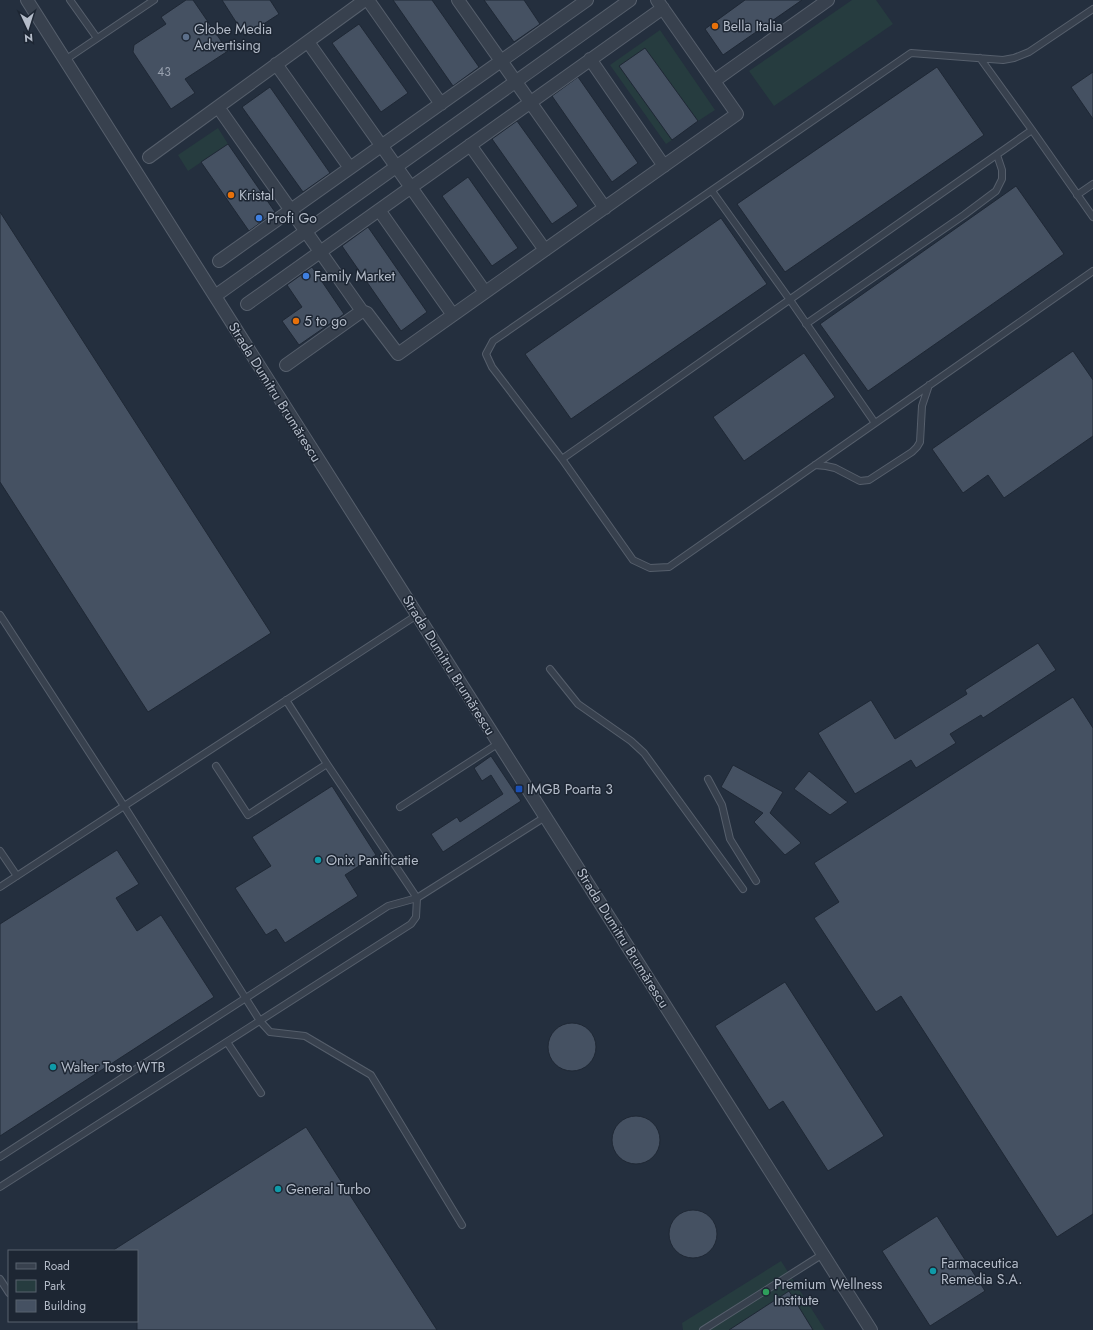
<svg xmlns="http://www.w3.org/2000/svg" width="1093" height="1330" viewBox="0 0 1093 1330" font-family="Jost,sans-serif">
<style>
.green{fill:#263c3f}
.building{fill:#455162;stroke:#1f2835}
.lines{fill:none;stroke-linecap:round;stroke-linejoin:round}
.service-casing{stroke:#565f6c;stroke-width:8}
.minor-casing{stroke:#565f6c;stroke-width:14}
.service{stroke:#38414e;stroke-width:6}
.minor{stroke:#38414e;stroke-width:12}
.food-dot{fill:#e8710a;stroke:#1d2633;stroke-width:1.5}
.service-dot{fill:#5c6f8a;stroke:#1d2633;stroke-width:1.5}
.shop-dot{fill:#3f7fe0;stroke:#1d2633;stroke-width:1.5}
.transit-dot{fill:#1a4fb4;stroke:#1d2633;stroke-width:1.5}
.culture-dot{fill:#0f9aa8;stroke:#1d2633;stroke-width:1.5}
.leisure-dot{fill:#2e9e5b;stroke:#1d2633;stroke-width:1.5}
.labels{text-anchor:middle;stroke-width:3;stroke-linejoin:round;paint-order:stroke}
.number-label{font-size:12px;fill:#98a1af}
.poi-label{font-size:14px;fill:#b4bcc9;stroke:#1d2633;text-anchor:start}
.street-label{font-size:14px;fill:#b4bcc9;stroke:#1d2633}
</style>
<rect width="100%" height="100%" fill="#242f3e"/>
<!-- green -->
<path class="green" d="M852,0H876L893,24L774,106L749,71Z
M660,30L715,110L698,121L645,48L619,66L672,140L666,144L610,65Z
M218,128L228,144L188,171L178,155Z
M781,1261L825,1330H683L682,1323Z"/>
<!-- building -->
<path class="building" d="M186,0H193L228,51L185,79L195,93L171,109L133,52L134,45L166,24L161,17Z
M222,0H270L279,14L245,36Z
M393,0H432L479,67L453,86Z
M484,0H524L540,24L514,42Z
M745,0H802L723,55L705,29Z
M359,24L408,93L381,112L332,43Z
M645,48L698,121L672,140L619,66Z
M937,67L984,135L785,272L737,204Z
M1093,72V119L1071,87Z
M578,77L638,163L612,182L552,96Z
M270,87L330,173L303,192L242,107Z
M517,121L578,206L552,224L492,139Z
M228,144L275,212L249,231L201,162Z
M468,177L518,248L492,266L442,196Z
M1016,186L1064,254L868,391L820,324Z
M0,212L271,633L148,712L0,482Z
M721,218L767,284L571,419L525,354Z
M368,227L427,312L401,331L342,246Z
M312,267L344,314L299,345L282,321L302,307L287,285Z
M1073,351L1093,380V436L1004,498L988,475L963,493L932,449Z
M804,353L835,397L744,461L713,417Z
M1038,643L1056,670L983,718L981,715L950,734L956,743L916,768L911,760L855,794L818,733L871,700L895,739L967,694L965,690Z
M1073,697L1093,728V1214L1057,1237L901,996L876,1012L814,918L839,902L814,863Z
M491,756L521,801L443,852L431,834L457,817L460,822L503,794L491,775L482,781L474,768Z
M733,765L783,792L770,813L801,843L785,855L754,822L763,813L721,787Z
M809,771L845,800L848,802L830,815L794,789Z
M332,786L376,855L345,875L358,896L285,943L276,929L266,935L235,888L271,866L252,837Z
M117,850L139,884L116,898L137,931L161,915L214,997L0,1136V924Z
M785,982L884,1136L828,1171L783,1101L769,1110L715,1026Z
M548 1047a24 24 0 1 1 48 0a24 24 0 1 1-48 0Z
M612 1140a24 24 0 1 1 48 0a24 24 0 1 1-48 0Z
M306,1127L437,1330H137V1251H112Z
M669 1234a24 24 0 1 1 48 0a24 24 0 1 1-48 0Z
M937,1216L985,1291L930,1326L882,1251Z
M789,1291L813,1330H729Z"/>
<g class="lines">
<defs>
<path id="service" d="M70,0L97,38
M1093,9L1029,52L1014,58L1003,60L911,53L493,341L486,354L492,367L562,459L633,560L650,568L669,567L1093,271
M980,58L1032,130L1093,217
M65,60L154,0
M712,191L790,300L875,423
M1077,195L1093,184
M806,324L964,215L996,191L1002,179V170L997,155
M562,459L1032,130
M815,465L826,466L835,468L860,481L869,480L912,452L917,447L920,442L922,406L929,385
M0,615L124,806L260,1021L270,1032L305,1036L371,1075L462,1225
M550,669L578,704L631,741L644,753L743,889
M216,766L248,815L327,764
M708,779L722,805L730,839L756,881
M400,807L499,743
M0,851L17,876
M0,887L417,615
M227,1042L261,1093
M0,1157L388,906L417,898L545,817
M0,1187L411,924L416,917L417,898L327,764L286,700
M0,1279L9,1293
M703,1330L823,1254"/>
<path id="minor" d="M27,0L871,1330
M368,0L441,104
M458,0L605,208
M308,42L485,292
M590,59L664,166
M276,64L350,168
M714,81L828,0
M218,107L362,311
M470,145L545,250
M149,157L365,0
M379,210L453,315
M219,261L587,0
M215,296L630,0
M247,304L663,8
M362,311L367,313L398,354L737,114L657,0
M286,365L362,311"/>
</defs>
<!-- service casing -->
<use href="#service" class="service-casing"/>
<!-- minor casing -->
<use href="#minor" class="minor-casing"/>
<!-- service -->
<use href="#service" class="service"/>
<!-- minor -->
<use href="#minor" class="minor"/>
</g>
<!-- markers -->
<g class="food-dot">
<circle cx="715" cy="26" r="4"/>
<circle cx="231" cy="195" r="4"/>
<circle cx="296" cy="321" r="4"/>
</g>
<circle class="service-dot" cx="186" cy="37" r="4"/>
<g class="shop-dot">
<circle cx="259" cy="218" r="4"/>
<circle cx="306" cy="276" r="4"/>
</g>
<rect class="transit-dot" x="515" y="785" width="8" height="8" rx="2"/>
<g class="culture-dot">
<circle cx="318" cy="860" r="4"/>
<circle cx="53" cy="1067" r="4"/>
<circle cx="278" cy="1189" r="4"/>
<circle cx="933" cy="1271" r="4"/>
</g>
<circle class="leisure-dot" cx="766" cy="1292" r="4"/>
<g class="labels">
<!-- number labels -->
<g class="number-label">
<text x="164" y="76">43</text>
</g>
<!-- poi labels -->
<g class="poi-label">
<text x="723" y="31">Bella Italia</text>
<text x="194" y="34">Globe Media<tspan x="194" dy="16">Advertising</tspan></text>
<text x="239" y="200">Kristal</text>
<text x="267" y="223">Profi Go</text>
<text x="314" y="281">Family Market</text>
<text x="304" y="326">5 to go</text>
<text x="527" y="794">IMGB Poarta 3</text>
<text x="326" y="865">Onix Panificatie</text>
<text x="61" y="1072">Walter Tosto WTB</text>
<text x="286" y="1194">General Turbo</text>
<text x="941" y="1268">Farmaceutica<tspan x="941" dy="16">Remedia S.A.</tspan></text>
<text x="774" y="1289">Premium Wellness<tspan x="774" dy="16">Institute</tspan></text>
</g>
<!-- street labels -->
<g class="street-label">
<text transform="translate(275 392) rotate(58)" y="5">Strada Dumitru Brumărescu</text>
<text transform="translate(449 665) rotate(58)" y="5">Strada Dumitru Brumărescu</text>
<text transform="translate(623 938) rotate(58)" y="5">Strada Dumitru Brumărescu</text>
</g>
</g>
<!-- legend -->
<rect x="8" y="1250" width="130" height="72" fill="#1d2633" stroke="#59626f"/>
<rect x="16" y="1263" width="20" height="6" fill="#38414e" stroke="#59626f"/>
<text x="44" y="1270" font-size="12" fill="#b4bcc9">Road</text>
<rect x="16" y="1280" width="20" height="12" fill="#263c3f" stroke="#59626f"/>
<text x="44" y="1290" font-size="12" fill="#b4bcc9">Park</text>
<rect x="16" y="1300" width="20" height="12" fill="#455162" stroke="#59626f"/>
<text x="44" y="1310" font-size="12" fill="#b4bcc9">Building</text>
<!-- north arrow -->
<g transform="translate(28 28) rotate(176)" stroke="#1d2633" stroke-width="3" paint-order="stroke">
<path d="M0-3L7 15L0 10L-7 15Z" fill="#b4bcc9"/>
<text y="-6" font-size="11" font-weight="bold" text-anchor="middle" fill="#b4bcc9">N</text>
</g>
</svg>
